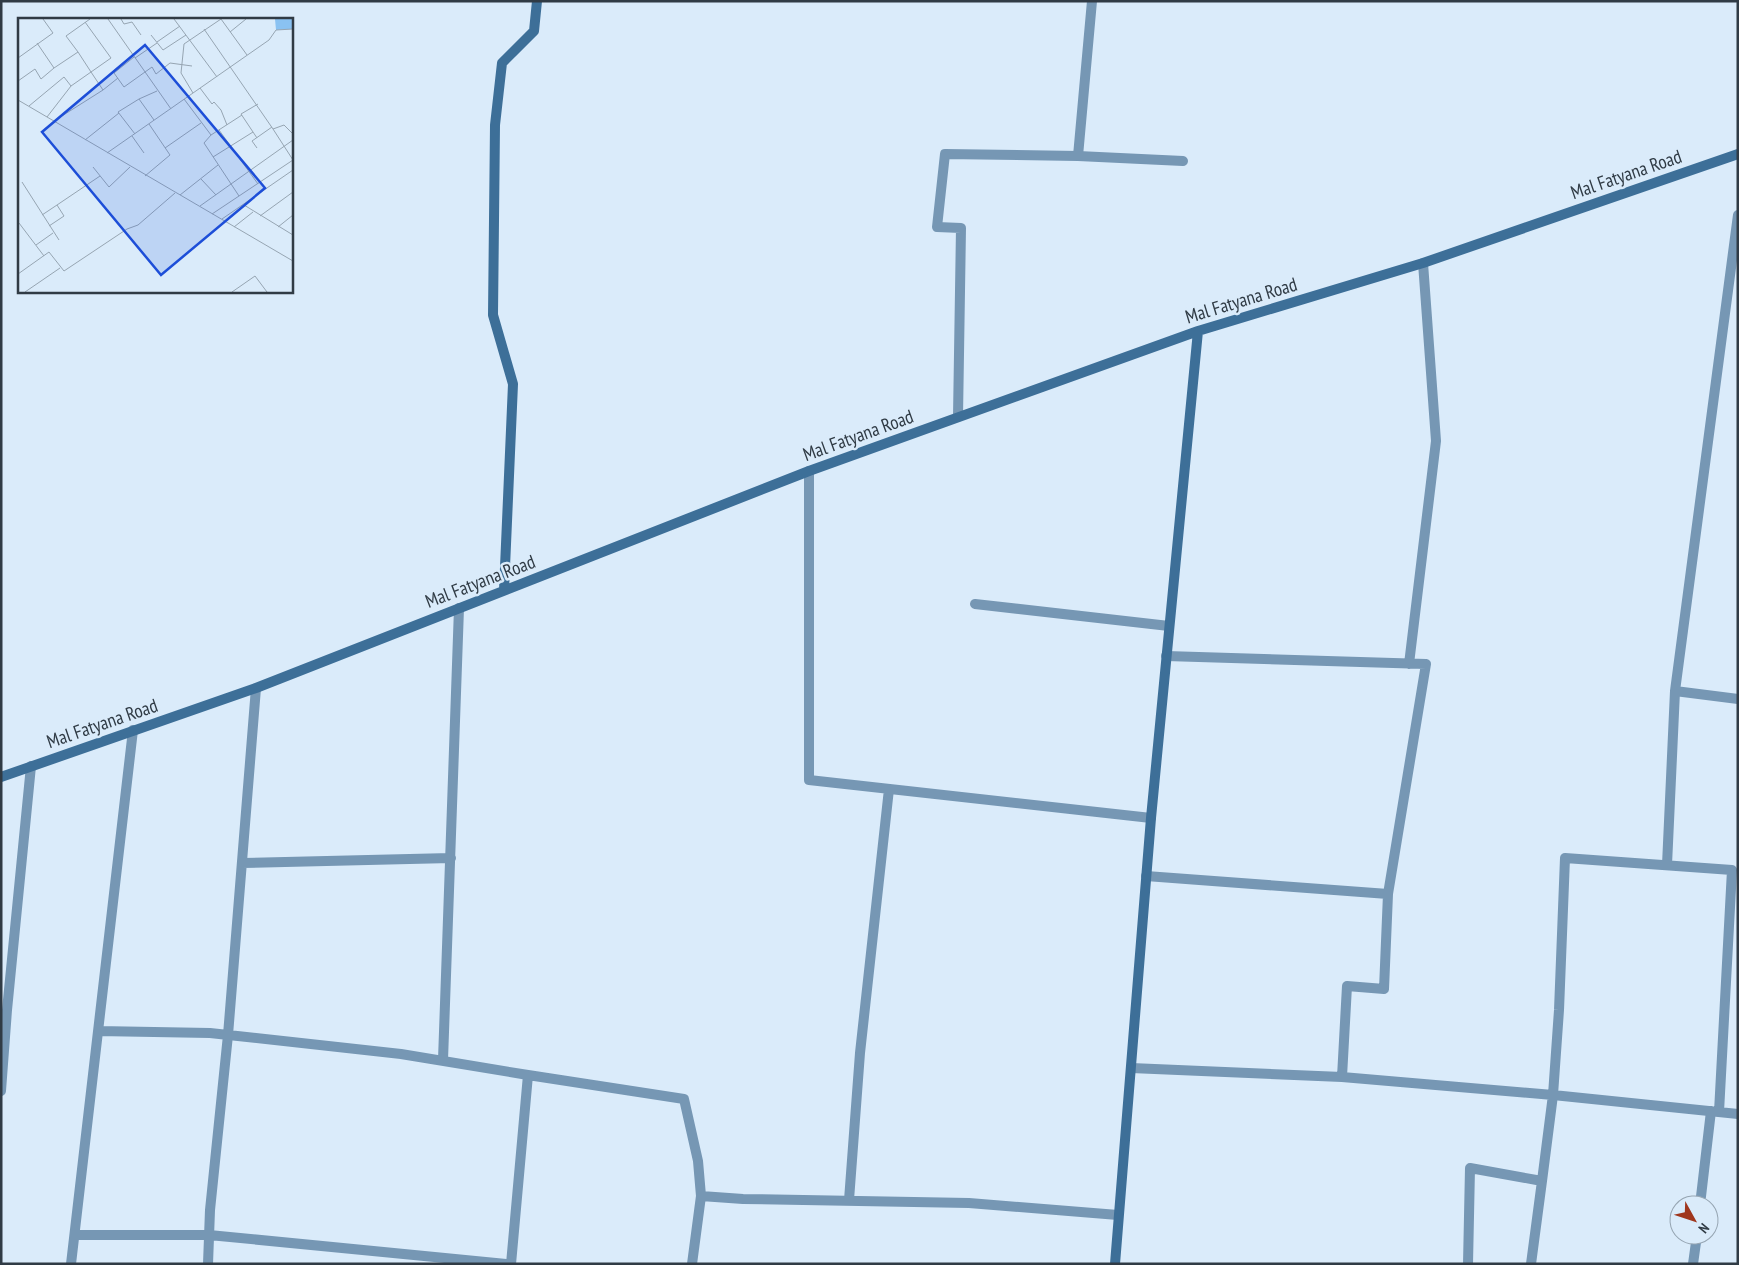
<svg xmlns="http://www.w3.org/2000/svg" width="1739" height="1265" viewBox="0 0 1739 1265" font-family="'PT Sans Narrow',sans-serif">
<style>
.lines{fill:none;stroke-linecap:round;stroke-linejoin:round}
.street{stroke:#7697b4;stroke-width:10}
.secondary{stroke:#3d6f98;stroke-width:10}
.labels{text-anchor:middle;stroke-width:5;stroke-linejoin:round;paint-order:stroke}
.street-label{font-size:19px;fill:#303b45;stroke:#daebfa}
.inset-road{fill:none;stroke:#96a5b2;stroke-width:1}
.view{fill:#1d4ed8;fill-opacity:0.15;stroke:#1d4ed8;stroke-width:2.5}
.inset-edge{fill:none;stroke:#303b45;stroke-width:2.5}
</style>
<rect width="100%" height="100%" fill="#daebfa"/>
<g class="lines">
<!-- street -->
<path class="street" d="M1078,156L1092,1
M1738,215L1675,691L1738,699
M958,417L961,228L937,227L945,154L1078,156L1183,161
M809,471V780L1151,818
M975,604L1169,626
M1409,664L1436,441L1423,263
M242,863L451,858
M1667,865L1675,691
M1146,876L1388,894L1426,664L1166,656
M98,1031L210,1033L401,1054L528,1075L684,1099L698,1161L701,1196L743,1199L969,1203L1118,1215
M443,1060L459,608
M1131,1068L1342,1077L1553,1095L1738,1114
M1342,1077L1347,986L1384,989L1388,894
M1,1091L7,1010L31,766
M849,1200L860,1053L889,789
M1700,1205L1711,1111
M75,1235H209L506,1264
M71,1264L133,730
M208,1264L210,1210L228,1035L256,688
M511,1264L528,1075
M692,1264L701,1196
M1468,1264L1470,1168L1542,1181L1553,1095L1559,1010L1565,858L1732,870L1719,1112
M1531,1264L1542,1181
M1693,1264L1697,1235"/>
<!-- secondary -->
<path class="secondary" d="M504,590L513,384L493,315L495,125L502,63L534,31L537,1
M1,777L256,688L809,471L1198,331L1423,263L1738,154
M1115,1264L1151,818L1198,331"/>
</g>
<g class="labels">
<!-- street labels -->
<g class="street-label">
<text transform="translate(1626 174) rotate(-19)" y="7">Mal Fatyana Road</text>
<text transform="translate(1241 300) rotate(-17)" y="7">Mal Fatyana Road</text>
<text transform="translate(858 435) rotate(-20)" y="7">Mal Fatyana Road</text>
<text transform="translate(480 581) rotate(-21)" y="7">Mal Fatyana Road</text>
<text transform="translate(102 723) rotate(-19)" y="7">Mal Fatyana Road</text>
</g>
</g>
<!-- overview -->
<g transform="translate(18 18)">
<rect width="275" height="275" fill="#daebfa"/>
<path d="M257,1H275V11L258,12Z" fill="#8ac2f2"/>
<path class="inset-road" d="M90,1L153,91M103,1L106,6L114,4L123,17M156,1L199,59M203,1L229,37M186,11L255,111M212,14L228,1M133,17L145,32L168,17M139,24L162,8M19,25L36,50L60,34L48,18L72,1M116,39L96,55L106,69L134,49L138,56L152,45L174,48M0,40L35,15L25,1M117,40L139,25M0,63L17,51L23,61L36,50M53,68L73,54L60,34M182,70L194,86L196,84L203,92L209,107M85,72L100,60M175,75L163,55L166,26L203,1M121,81L139,73M166,81L193,117L186,125L221,178M0,82L275,243M11,88L46,59L53,68L29,99M36,103L85,72L73,54L93,40L67,4M201,112L240,166M117,116L100,94L121,81L136,102M275,116L266,107L255,111L275,142M193,117L224,97M114,118L126,135M239,120L223,96L240,86M67,122L101,95M147,130L183,105M239,130L234,123L254,109M89,135L251,22L258,12L275,11M195,139L235,114M75,149L91,169L112,149M127,158L152,137L131,106M183,161L198,177M4,164L41,222M162,177L200,147M39,187L82,158M226,187L275,217M182,188L275,122M194,196L275,142M24,197L39,187L46,198L31,208M242,198L275,174M204,201L275,152M1,205L26,238M216,209L235,194M260,209L275,197M18,227L35,215M0,256L31,234L46,253L109,211L120,207L157,175M7,274L42,250M214,274L237,258L249,274"/>
<path class="view" d="M127,27L247,170L143,257L24,114Z"/>
<rect width="275" height="275" class="inset-edge"/>
</g>
<!-- border -->
<rect width="1739" height="1265" fill="none" stroke="#303b45" stroke-width="5"/>
<!-- north arrow -->
<g transform="translate(1694 1220) rotate(130)"><circle r="24" fill="#daebfa" stroke="#96a5b2"/>
<path d="M0-4L9 19L0 12L-9 19Z" fill="#9f361d"/>
<text y="-8" font-size="14" font-weight="bold" text-anchor="middle" fill="#303b45">N</text>
</g>
</svg>
